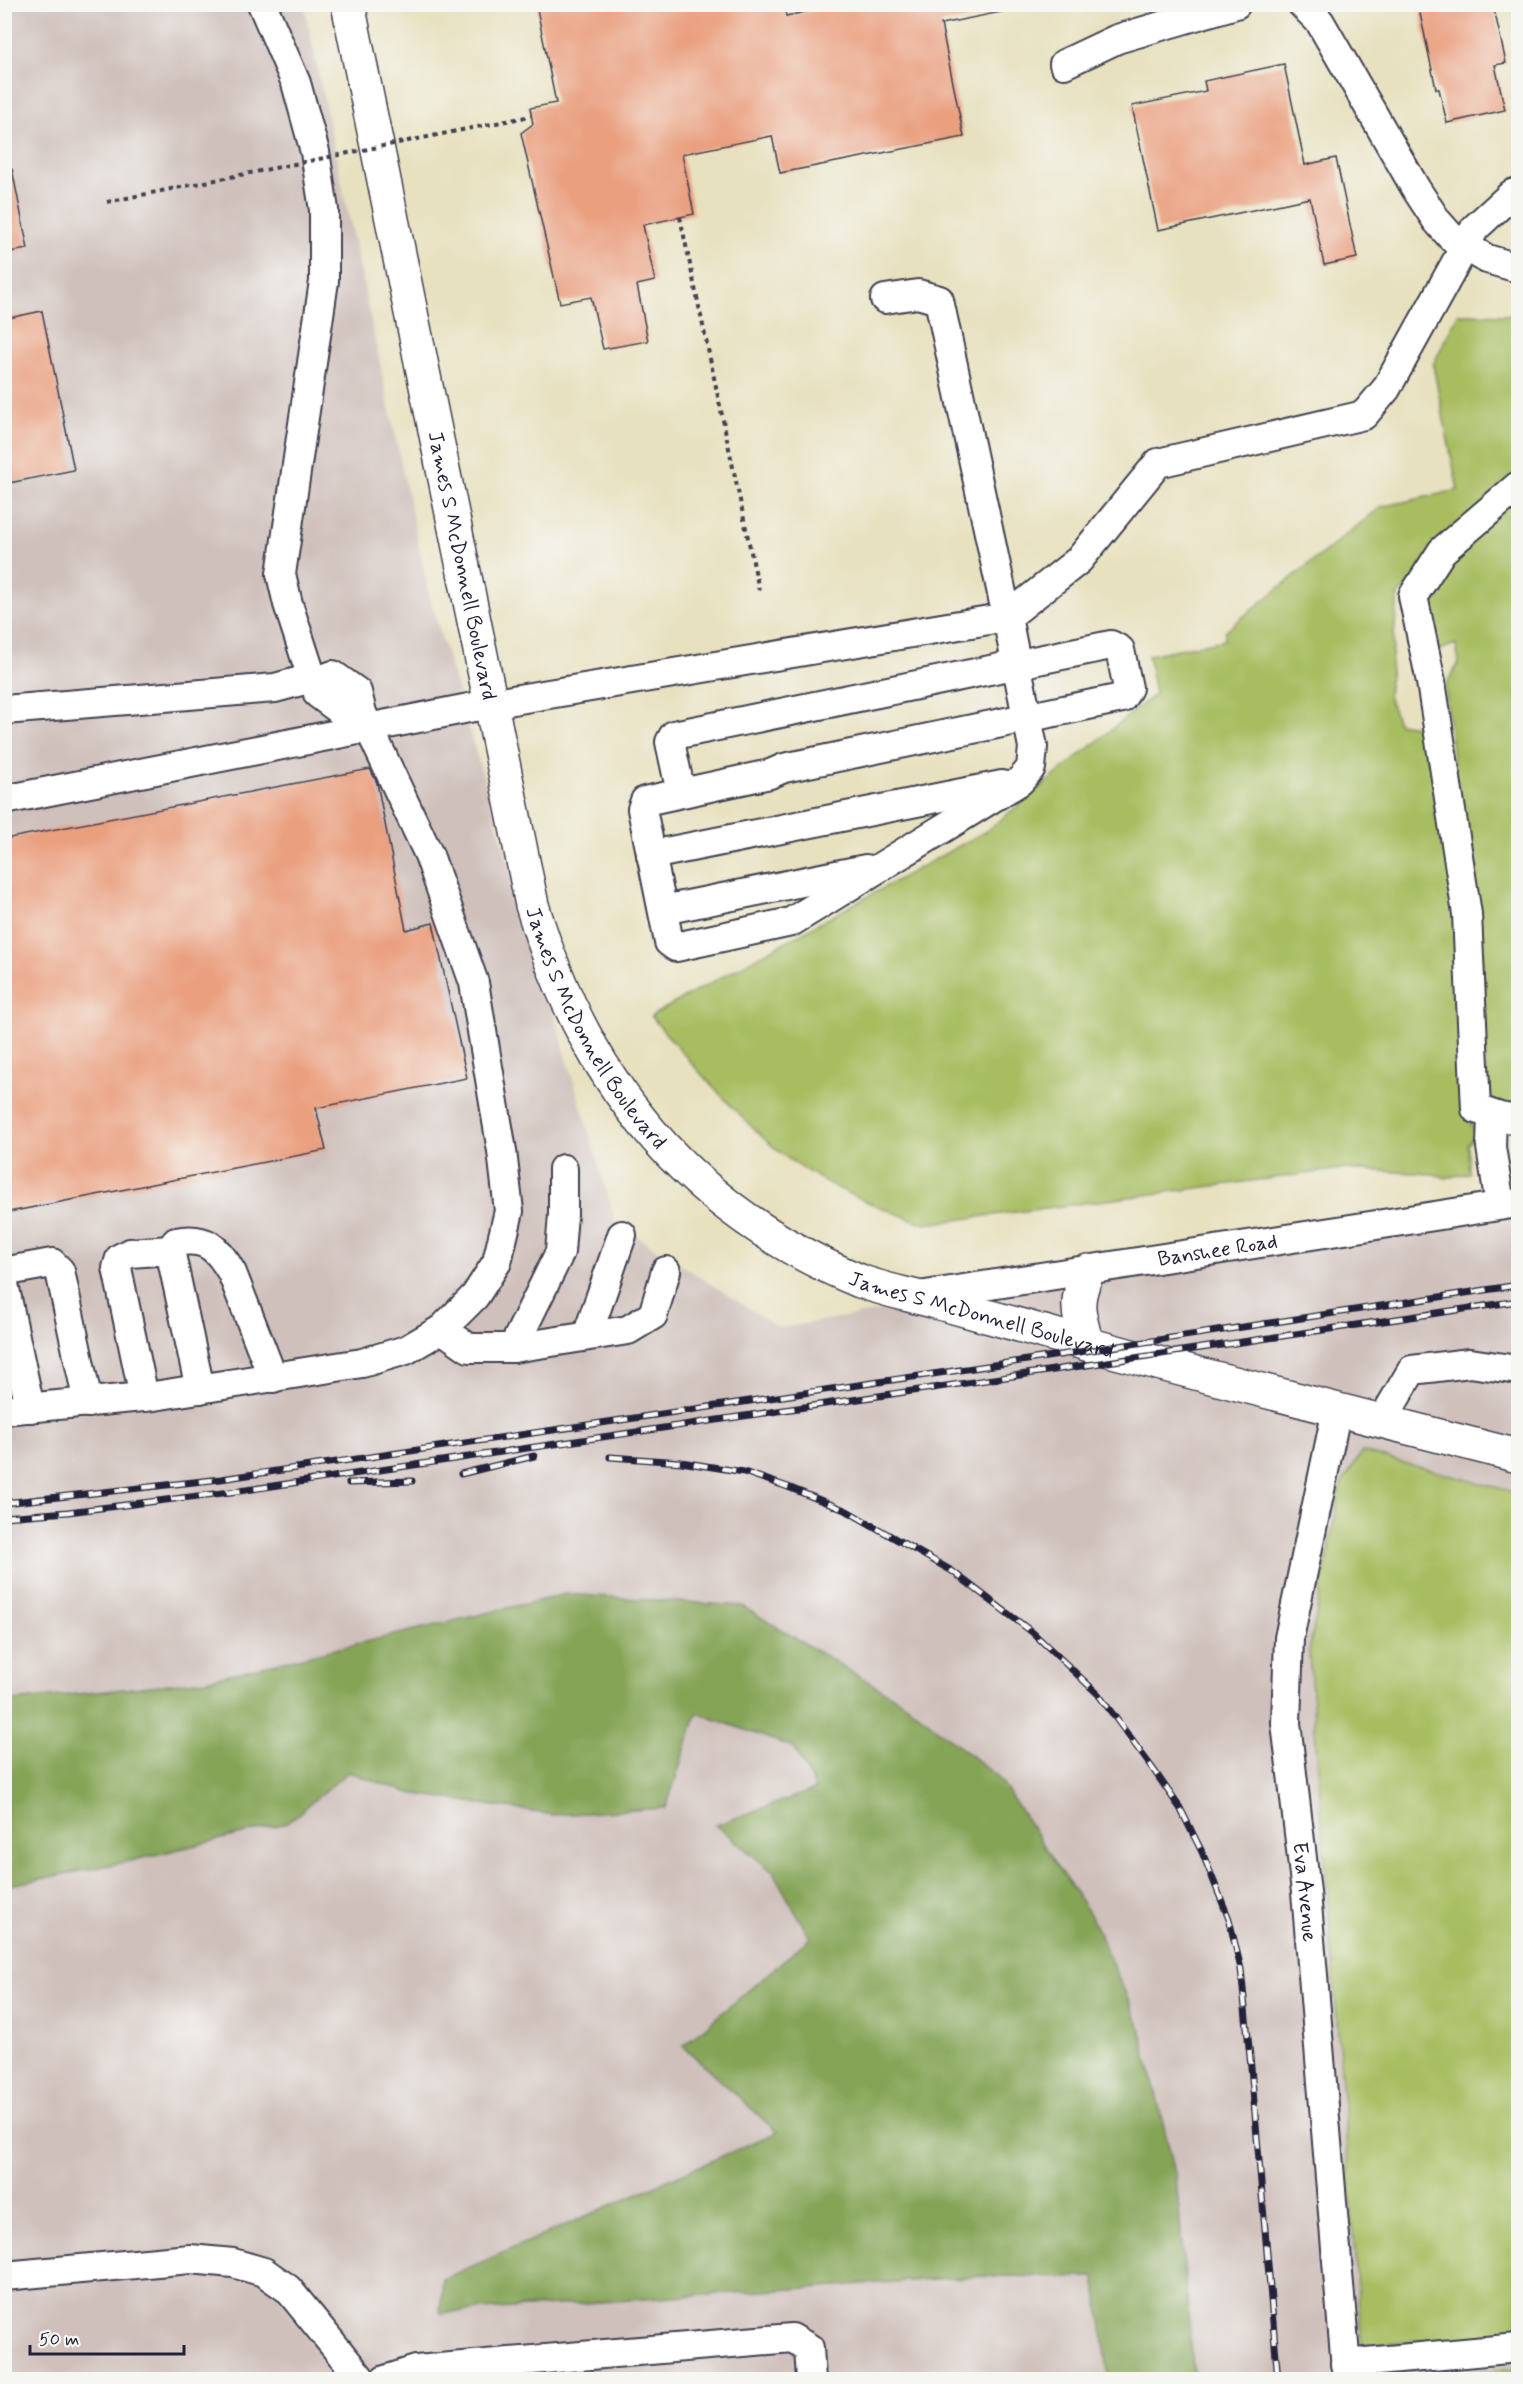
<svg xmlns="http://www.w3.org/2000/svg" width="1523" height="2384" viewBox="0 0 1523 2384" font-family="Mynerve,sans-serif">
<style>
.industrial{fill:#cfc0bb}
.green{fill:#a7bd61;stroke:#64704e;stroke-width:1.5}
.forest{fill:#85a457;stroke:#546349;stroke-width:1.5}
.building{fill:#ea9f7f}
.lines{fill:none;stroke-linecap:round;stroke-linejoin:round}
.minor-casing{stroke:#403f4f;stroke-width:32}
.major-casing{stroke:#403f4f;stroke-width:36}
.path{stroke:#403f4f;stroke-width:4;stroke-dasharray:4.5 4.5;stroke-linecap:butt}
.minor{stroke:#fff;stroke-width:28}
.major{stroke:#fff;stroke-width:33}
.rail-casing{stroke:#22223b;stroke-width:7}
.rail{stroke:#f6f6f2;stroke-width:4.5;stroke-dasharray:14;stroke-linecap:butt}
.path-bridge{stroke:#403f4f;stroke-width:4;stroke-dasharray:4.5 4.5;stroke-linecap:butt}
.labels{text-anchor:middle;stroke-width:4.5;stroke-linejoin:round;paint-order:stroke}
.street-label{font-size:21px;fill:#22223b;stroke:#f6f6f2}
</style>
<rect width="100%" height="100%" fill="#f6f6f2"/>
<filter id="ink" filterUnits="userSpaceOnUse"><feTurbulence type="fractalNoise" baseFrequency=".0167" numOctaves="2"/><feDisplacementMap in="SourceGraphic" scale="12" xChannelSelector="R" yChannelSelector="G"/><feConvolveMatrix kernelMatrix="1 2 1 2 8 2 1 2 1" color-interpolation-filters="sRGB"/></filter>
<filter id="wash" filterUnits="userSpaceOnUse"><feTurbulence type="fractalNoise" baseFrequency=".008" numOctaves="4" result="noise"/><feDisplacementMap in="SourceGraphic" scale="24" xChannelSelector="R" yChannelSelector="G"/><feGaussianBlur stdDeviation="1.35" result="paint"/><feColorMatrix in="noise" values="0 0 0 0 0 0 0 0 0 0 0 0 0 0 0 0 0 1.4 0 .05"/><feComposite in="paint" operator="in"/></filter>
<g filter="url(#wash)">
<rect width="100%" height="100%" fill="#e8e1c0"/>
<!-- industrial -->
<path class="industrial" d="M5,5H304L429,595L616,1223L779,1328L1518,1204V2379L5,2380Z"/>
<!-- green -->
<path class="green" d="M1458,314L1518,315V480L1480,514L1398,595L1388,696L1398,723L1429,728L1460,915L1462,1098L1475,1134L1468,1145L1469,1173L1446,1178L1434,1174L1343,1169L925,1224C881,1209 836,1191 796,1164C777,1152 760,1135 744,1119C711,1086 681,1052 651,1016L988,830L1155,694L1148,655L1225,640V631L1381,507L1458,490L1433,365Z
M1518,495V1116L1495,1106L1488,1088L1445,686L1459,663L1456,644L1434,652L1419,597L1449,553Z
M1362,1452L1518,1493V2333L1362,2346L1309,1652L1341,1485Z
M1518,2368V2379L1367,2380L1366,2376Z"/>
<!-- forest -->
<path class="forest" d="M566,1594L742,1606L906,1704L998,1777L1090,1914L1139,2023L1176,2177L1194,2379H1109L1095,2277L981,2276L440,2313L443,2279L777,2132L683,2046L810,1938L773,1872L716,1825L816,1789L793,1747L697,1713L666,1808L554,1815L410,1793L348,1772L287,1823L130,1861L5,1886V1702L206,1680Z"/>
<g id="blocks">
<!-- building -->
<path class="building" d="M536,4H784L786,16L843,4H1001V12L941,24L964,137L780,173L772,136L682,154L694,214L643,225L655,281L637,285L648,341L603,349L591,297L560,303L521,133L533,124L530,108L556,103Z
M1418,4H1493L1506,63L1495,65L1505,110L1447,123L1439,89H1436Z
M1284,64L1305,165L1336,158L1357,258L1324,265L1310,198L1158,230L1132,106L1206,91L1204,81Z
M12,169L28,249L4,253V170Z
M42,311L74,470L4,484V319Z
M370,769L377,783L406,930L433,923L467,1078L316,1108L326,1150L4,1213V839Z"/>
</g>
</g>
<g filter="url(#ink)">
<use href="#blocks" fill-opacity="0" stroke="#403f4f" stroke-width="1.5"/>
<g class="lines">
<defs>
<g id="minor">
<path d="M262,4L296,83L315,152L324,210V281L281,574L288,604L312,678L317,681L318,694L341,711L362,713"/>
<path d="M1302,4L1320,22L1416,189L1437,221L1452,238L1487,259L1518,268"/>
<path d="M1064,64L1117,39L1236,4"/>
<path d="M1518,486L1442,551L1413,596L1431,682L1467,914L1476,1109L1500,1117L1518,1120"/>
<path d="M4,710L275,688L312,678"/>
<path d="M681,793L670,742L674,735L1111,645L1120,650L1128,688L1122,698L784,768L770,774L645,801L642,809L669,942L676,947L791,922L1020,781L1031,768L1033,747L1007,617L939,300L918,294L885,299"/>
<path d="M4,800L489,704L1007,617L1079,560L1158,463L1364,415L1386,389L1475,228L1512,194L1518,192"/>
<path d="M651,855L1002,785"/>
<path d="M663,910L866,869"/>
<path d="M1492,1115L1491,1147L1500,1205"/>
<path d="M4,1279L8,1271L52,1263L60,1271L88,1403"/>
<path d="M4,1284L30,1408"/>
<path id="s1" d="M919,1296L1518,1203"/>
<path d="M442,1329L469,1348H513L628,1330L653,1315L666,1271"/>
<path d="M587,1336L622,1235"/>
<path d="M513,1348L560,1252L563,1214V1169"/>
<path d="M200,1389L170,1250L176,1242C206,1236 218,1248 232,1273L273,1378"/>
<path d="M144,1397L117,1268L120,1258L130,1253L170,1250"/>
<path id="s2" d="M1337,1409L1289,1638L1286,1723L1306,1892L1347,2380"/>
<path d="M4,1410L154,1396L362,1363L406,1350L442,1329L475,1296L497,1262L509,1211L502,1151L474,983L429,855L362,713L357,692L333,675L317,681"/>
<path d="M1382,1421L1412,1370L1470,1363L1518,1370"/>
<path d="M4,2276L190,2259L233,2263L264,2272L288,2289L362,2380"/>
<path d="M1345,2364L1518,2348"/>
<path d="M385,2380L416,2370L792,2338L809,2348L811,2380"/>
</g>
<g id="major">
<path id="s3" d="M348,4L532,905C584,1081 688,1210 860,1281C884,1290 911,1295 936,1302C990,1317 1044,1332 1098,1347C1238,1385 1378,1420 1518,1456"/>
<path d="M1087,1344C1078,1312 1074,1302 1088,1271"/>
</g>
</defs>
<!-- minor casing -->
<use href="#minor" class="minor-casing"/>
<!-- major casing -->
<use href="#major" class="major-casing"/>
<!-- path -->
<path class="path" d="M680,217L759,590"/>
<!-- minor -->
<use href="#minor" class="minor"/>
<!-- major -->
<use href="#major" class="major"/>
<defs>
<path id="rail" d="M610,1457L681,1462L744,1472L788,1487L847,1511L952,1571L1032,1632L1098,1694L1153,1769L1180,1808L1202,1852L1229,1919L1241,1969L1251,2067L1278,2380
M461,1474L534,1456
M349,1483L412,1481
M4,1503L221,1479L1014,1362L1518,1285
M4,1517L68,1512L239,1491L1518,1301"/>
</defs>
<!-- rail casing -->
<use href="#rail" class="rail-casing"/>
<!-- rail -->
<use href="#rail" class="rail"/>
<!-- path-bridge -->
<path class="path-bridge" d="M107,202L531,116"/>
</g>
</g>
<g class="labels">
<!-- street labels -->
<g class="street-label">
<text dy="7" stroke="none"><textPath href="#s3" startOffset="573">James S McDonnell Boulevard</textPath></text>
<text dy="7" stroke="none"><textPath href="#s3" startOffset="1059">James S McDonnell Boulevard</textPath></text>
<text dy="7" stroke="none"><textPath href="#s1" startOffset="302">Banshee Road</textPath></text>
<text dy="7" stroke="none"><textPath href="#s3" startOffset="1563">James S McDonnell Boulevard</textPath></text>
<text dy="7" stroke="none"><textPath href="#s2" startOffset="489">Eva Avenue</textPath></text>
</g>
</g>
<!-- margin -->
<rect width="1523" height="2384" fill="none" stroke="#f6f6f2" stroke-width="24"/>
<!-- scale -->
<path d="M30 2345v9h154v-9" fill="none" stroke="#22223b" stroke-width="3"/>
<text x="39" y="2345" font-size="18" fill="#22223b" stroke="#f6f6f2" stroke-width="4.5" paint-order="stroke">50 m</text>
</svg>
